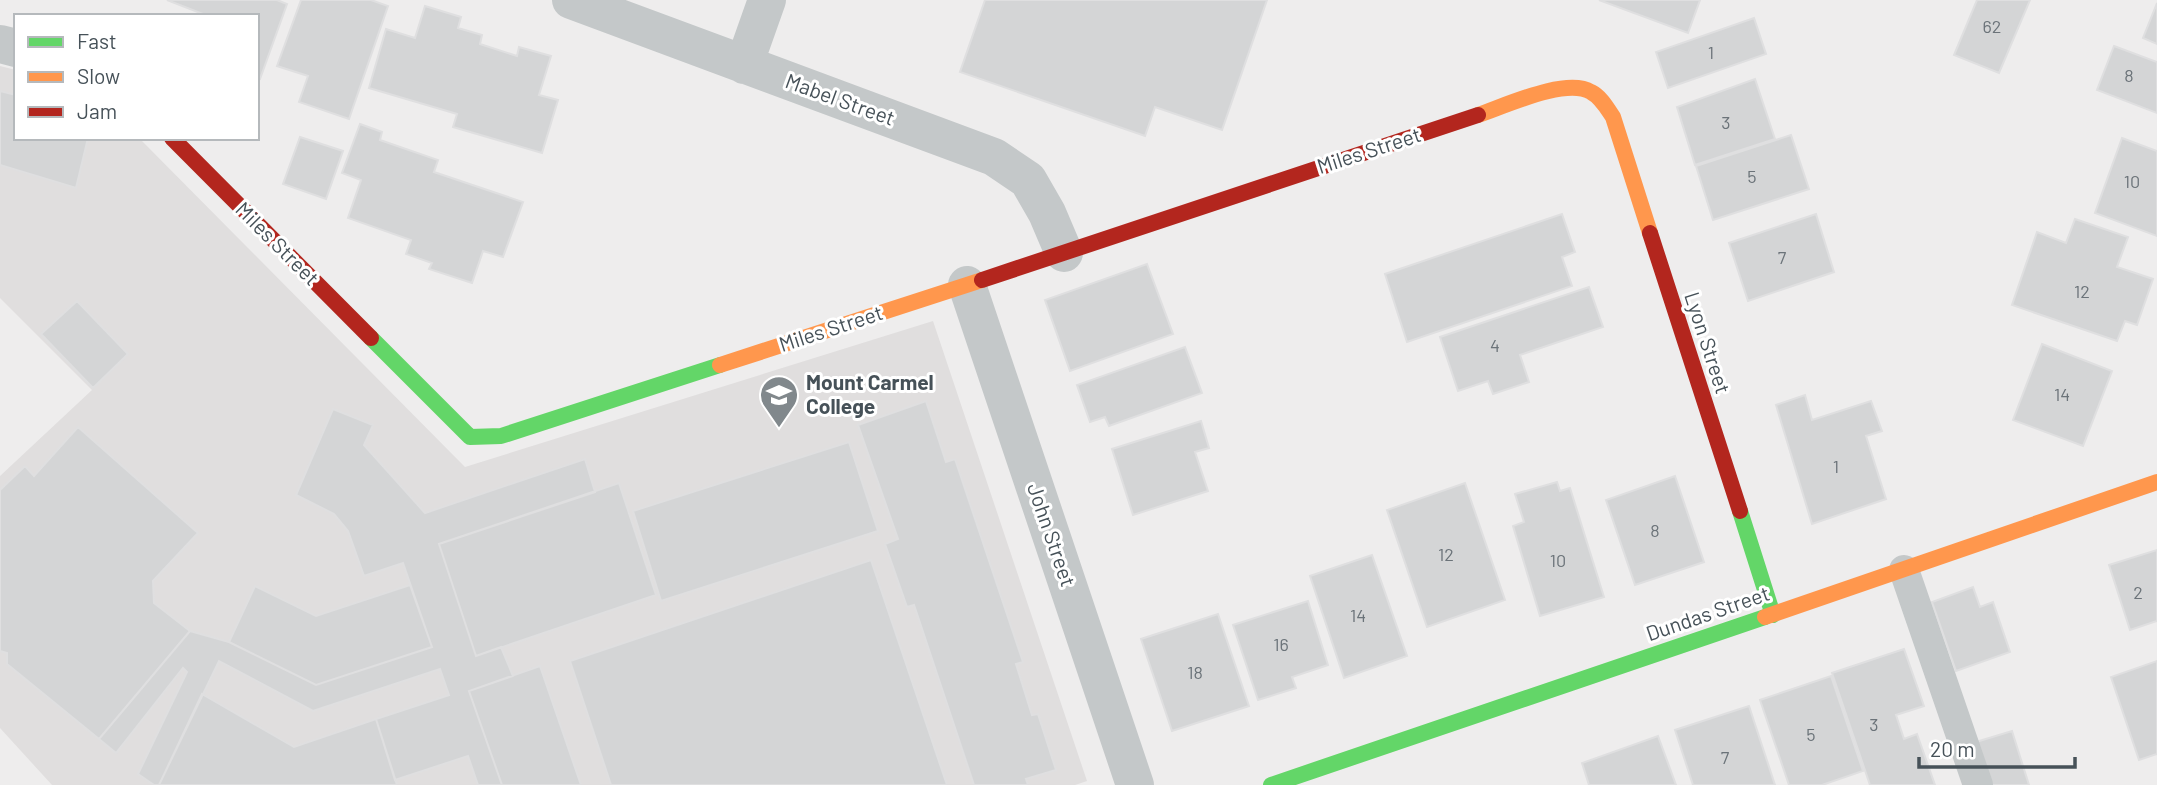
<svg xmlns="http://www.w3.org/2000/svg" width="2157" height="785" viewBox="0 0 2157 785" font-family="Barlow,sans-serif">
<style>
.education{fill:#e0dede}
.building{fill:#d4d5d6;stroke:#dfdfe0;stroke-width:2}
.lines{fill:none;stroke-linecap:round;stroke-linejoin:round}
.lane{stroke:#c4c8c9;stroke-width:30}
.street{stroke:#c4c8c9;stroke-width:38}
.fast{stroke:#63d668;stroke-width:16}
.slow{stroke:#ff974d;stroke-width:16}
.jam{stroke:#b3261e;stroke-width:16}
.labels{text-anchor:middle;stroke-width:6;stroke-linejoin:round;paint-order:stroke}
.number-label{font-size:18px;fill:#6b7379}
.street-label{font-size:21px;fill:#465158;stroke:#fff}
.poi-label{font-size:21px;font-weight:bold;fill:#465158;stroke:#fff;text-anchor:start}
</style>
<rect width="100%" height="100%" fill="#eeeded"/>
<!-- education -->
<path class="education" d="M0,66L16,70V138H139L465,467L933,321L1087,781L1075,785H52L0,728V476L92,390L0,298Z"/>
<!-- building -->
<path class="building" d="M167,0H277L287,4L260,79L257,78V16H208Z
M301,0H371L388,6L349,119L299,102L308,76L277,66Z
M985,0H1267L1222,130L1155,107L1145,136L960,72Z
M1599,0H1700L1688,33Z
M1977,0H2030L1999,73L1954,55Z
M2157,3V44L2143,38Z
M425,6L461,17L458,28L482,35L480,44L517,56L519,47L551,56L539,95L558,100L542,153L453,127L457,114L369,88L386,29L415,38Z
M1754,18L1766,54L1668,88L1656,52Z
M2114,46L2157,62V113L2097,90Z
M1755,79L1775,139L1695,165L1677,107Z
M0,91L16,95V138H88L76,188L0,165Z
M360,124L382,132L380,140L438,160L434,172L523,202L503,257L483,251L472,283L429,269L432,263L406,254L411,240L348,218L361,180L342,173Z
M1791,135L1809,189L1713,220L1696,166Z
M300,137L343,151L326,199L283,184Z
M2122,138L2157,151V236L2095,213Z
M1562,214L1575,252L1562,257L1572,286L1407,342L1385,274Z
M1816,214L1834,272L1748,301L1729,243Z
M2075,219L2128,237L2117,267L2153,279L2137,325L2125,321L2117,341L2012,305L2037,232L2066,243Z
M1147,264L1173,334L1070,371L1045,300Z
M1589,287L1603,327L1520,355L1529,382L1493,394L1488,381L1458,391L1440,337Z
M77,301L128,354L93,388L41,334Z
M2042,344L2112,371L2083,446L2013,420Z
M1185,347L1202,393L1109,426L1105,417L1090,422L1077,385Z
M1805,395L1812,420L1871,401L1882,431L1866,436L1886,499L1812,524L1776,405Z
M926,401L946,462L955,459L1023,662L1016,664L1032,715L1038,714L1056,770L1026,779L1028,785H974L914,605L907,607L885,544L898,539L858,425Z
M333,409L373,425L364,445L425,513L585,459L595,492L439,544L476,656L501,647L513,676L469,691L502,785H478L468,756L395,780L376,719L449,695L440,669L313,711L219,661L159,785H154L138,774L187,672L183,668L116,753L99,739L190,631L229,642L316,685L432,647L403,563L364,576L348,531L334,514L296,495Z
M1201,421L1209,448L1195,452L1208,491L1133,515L1112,449Z
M78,427L198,533L153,581L154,603L190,631L99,739L7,664V653L0,651V490L25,466L34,476Z
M849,442L878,531L661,601L633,511Z
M1675,476L1704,562L1635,585L1606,500Z
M1557,482L1560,491L1570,488L1604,597L1540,616L1513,526L1524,522L1515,494Z
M619,483L656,595L476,656L439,544Z
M1465,483L1505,600L1427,627L1387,510Z
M2157,550V621L2130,630L2109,565Z
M1372,555L1407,656L1344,678L1310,576Z
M871,560L947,785H611L570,661Z
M410,585L432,647L316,685L229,642L255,586L316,616Z
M1973,587L1980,607L1993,602L2010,652L1956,671L1932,602Z
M1308,601L1328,665L1292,677L1296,688L1258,700L1233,625Z
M1218,614L1249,706L1172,731L1141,639Z
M1904,649L1924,706L1896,715L1904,739L1917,734L1935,785H1870L1832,673Z
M2157,661V754L2139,760L2111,677Z
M540,666L581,785H502L469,691Z
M1831,676L1863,771L1822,785H1789L1760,700Z
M202,694L294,747L376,719L397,785H159Z
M1749,706L1775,785H1693L1675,730Z
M2012,731L2029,785H1989L1976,742Z
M1658,736L1676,785H1589L1582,763Z"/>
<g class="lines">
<!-- lane -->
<path class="lane" d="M1904,570L1978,785"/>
<!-- street -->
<path class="street" d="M571,0L994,157L1028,180L1047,213L1064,253
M0,44L16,48
M744,65L767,0
M967,285L1135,785"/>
<!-- fast -->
<path class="fast" d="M371,338L470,437L501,436L720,365
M1740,511L1773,615
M1271,785L1765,617"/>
<!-- slow -->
<path class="slow" d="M1478,115C1505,106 1566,77 1591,92C1601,97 1607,108 1613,117L1650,233
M720,365L982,280
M1765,617L2157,482"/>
<!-- jam -->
<path class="jam" d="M172,138L371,338
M1650,233L1740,511
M982,280L1478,115"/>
</g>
<!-- icons -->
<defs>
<symbol id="school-pin" viewBox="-11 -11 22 30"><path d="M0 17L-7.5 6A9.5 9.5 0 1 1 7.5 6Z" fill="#81888c" stroke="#fff"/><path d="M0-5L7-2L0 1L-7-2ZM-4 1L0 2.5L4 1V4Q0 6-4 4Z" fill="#fff"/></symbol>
</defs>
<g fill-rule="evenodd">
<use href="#school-pin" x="757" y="373" width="44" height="60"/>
</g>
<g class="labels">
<!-- number labels -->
<g class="number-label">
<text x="1992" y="33">62</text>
<text x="1711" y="59">1</text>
<text x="2129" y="82">8</text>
<text x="1726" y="129">3</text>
<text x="1752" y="183">5</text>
<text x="2132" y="188">10</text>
<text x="1782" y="264">7</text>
<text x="2082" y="298">12</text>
<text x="1495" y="352">4</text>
<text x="2062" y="401">14</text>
<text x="1836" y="473">1</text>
<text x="1655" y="537">8</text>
<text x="1446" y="561">12</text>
<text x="1558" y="567">10</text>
<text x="2138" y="599">2</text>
<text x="1358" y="622">14</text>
<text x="1281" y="651">16</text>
<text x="1195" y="679">18</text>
<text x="1874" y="731">3</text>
<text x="1811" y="741">5</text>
<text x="1725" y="764">7</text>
</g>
<!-- street labels -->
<g class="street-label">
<text transform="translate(840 100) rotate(20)" y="7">Mabel Street</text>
<text transform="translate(1369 151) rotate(-18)" y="7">Miles Street</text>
<text transform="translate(277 244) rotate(45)" y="7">Miles Street</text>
<text transform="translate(831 329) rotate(-18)" y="7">Miles Street</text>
<text transform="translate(1707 343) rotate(72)" y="7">Lyon Street</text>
<text transform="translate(1051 535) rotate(71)" y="7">John Street</text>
<text transform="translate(1708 614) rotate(-19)" y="7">Dundas Street</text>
</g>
<!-- poi labels -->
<g class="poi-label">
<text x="806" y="390">Mount Carmel<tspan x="806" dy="24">College</tspan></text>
</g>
</g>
<!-- legend -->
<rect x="14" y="14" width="245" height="126" fill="#ffffff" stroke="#b5b9bc" stroke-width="2"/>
<rect x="28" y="37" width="35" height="10" fill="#63d668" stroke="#b5b9bc" stroke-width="2"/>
<text x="77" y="49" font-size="21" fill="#465158">Fast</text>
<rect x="28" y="72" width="35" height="10" fill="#ff974d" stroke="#b5b9bc" stroke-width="2"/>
<text x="77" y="84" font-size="21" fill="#465158">Slow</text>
<rect x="28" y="107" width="35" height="10" fill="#b3261e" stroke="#b5b9bc" stroke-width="2"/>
<text x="77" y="119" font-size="21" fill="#465158">Jam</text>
<!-- scale -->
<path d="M1919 757v10h156v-10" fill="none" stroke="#465158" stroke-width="3.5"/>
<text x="1930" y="757" font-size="21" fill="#465158" stroke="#ffffff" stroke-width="5" paint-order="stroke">20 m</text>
</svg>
